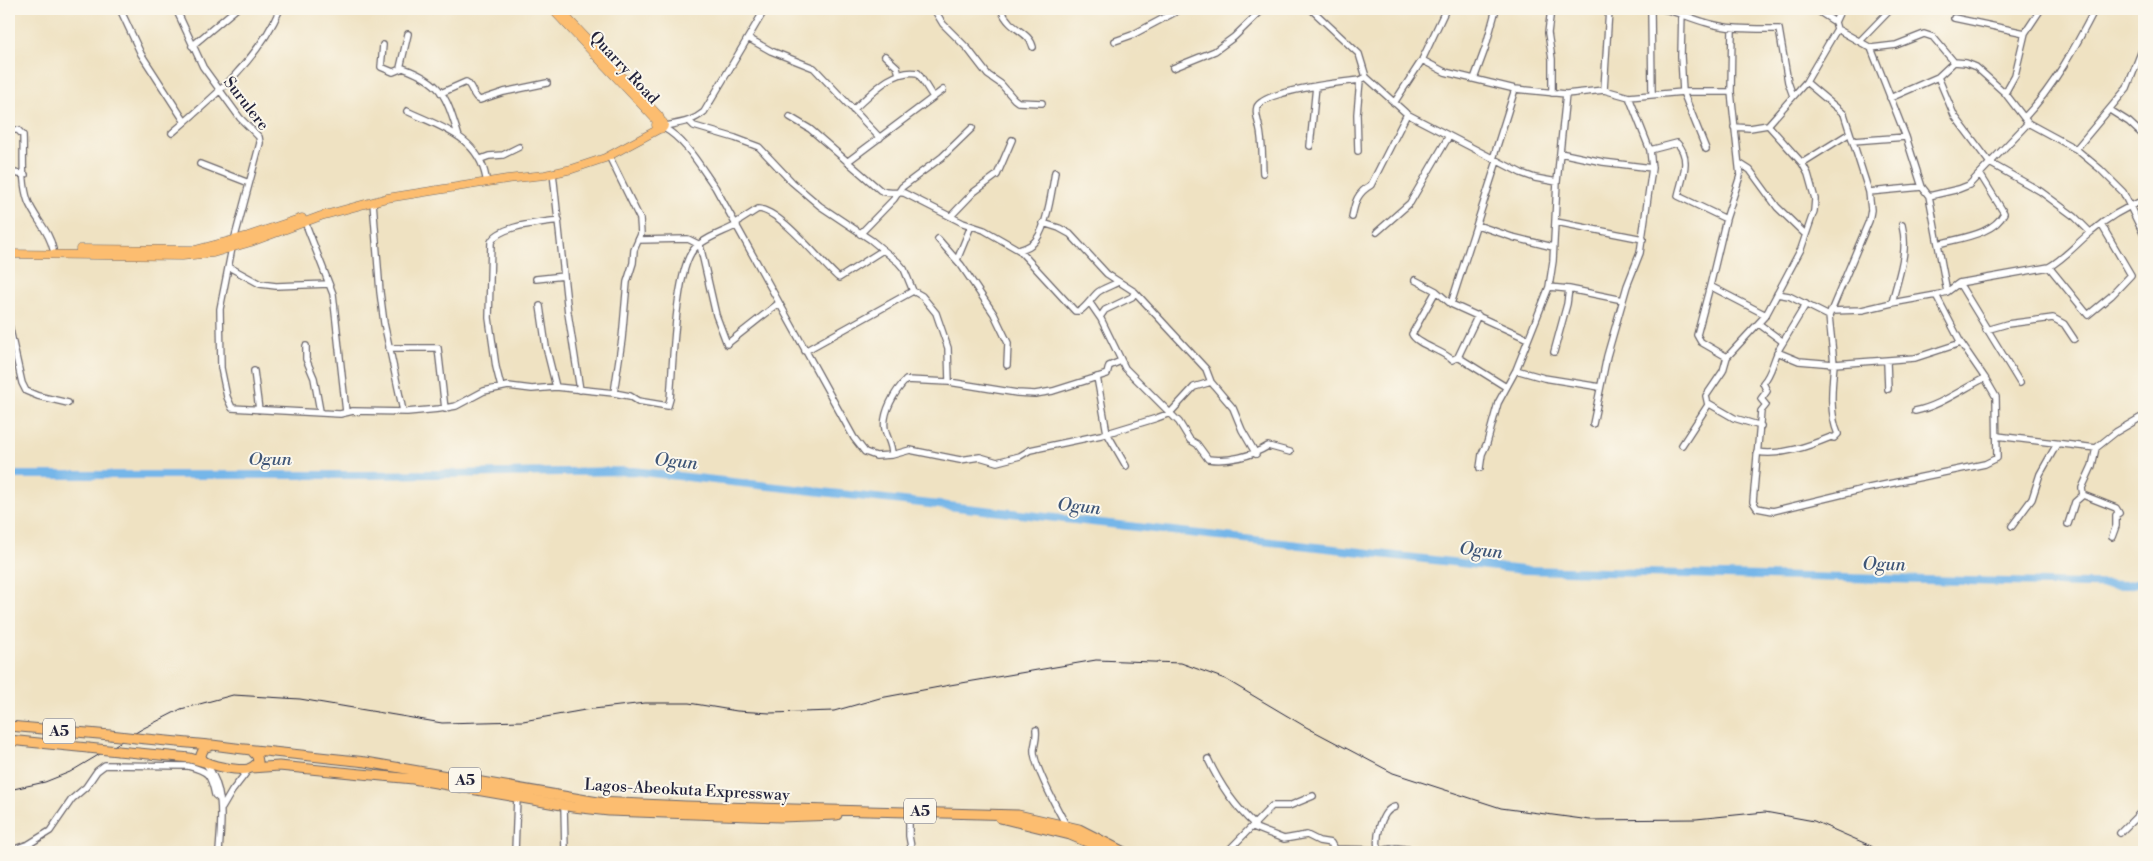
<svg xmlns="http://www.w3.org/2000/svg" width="2153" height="861" viewBox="0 0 2153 861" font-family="'Libre Bodoni',serif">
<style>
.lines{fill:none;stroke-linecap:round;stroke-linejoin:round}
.river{stroke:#74b6e9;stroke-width:8}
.minor-casing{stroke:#6a656a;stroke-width:8}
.major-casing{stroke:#6a656a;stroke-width:9}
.highway-casing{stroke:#6a656a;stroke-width:11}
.minor{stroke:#fff;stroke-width:5.5}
.major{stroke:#fcbd6f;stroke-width:8}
.highway{stroke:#fcbd6f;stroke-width:9}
.rail{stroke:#22223b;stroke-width:1}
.highway-bridge-casing{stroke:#6a656a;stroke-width:11;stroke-linecap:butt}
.highway-bridge{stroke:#fcbd6f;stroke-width:9}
.labels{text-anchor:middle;stroke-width:4;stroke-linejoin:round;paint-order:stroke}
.shield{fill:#fbf7ec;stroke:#636270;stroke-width:1}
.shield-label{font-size:15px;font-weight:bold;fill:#22223b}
.street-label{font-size:16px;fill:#22223b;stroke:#fbf7ec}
.water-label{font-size:18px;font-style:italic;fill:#3f5678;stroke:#fbf7ec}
</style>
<rect width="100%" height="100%" fill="#fbf7ec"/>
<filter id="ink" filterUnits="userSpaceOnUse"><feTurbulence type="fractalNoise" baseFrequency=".02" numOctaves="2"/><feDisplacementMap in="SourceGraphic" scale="10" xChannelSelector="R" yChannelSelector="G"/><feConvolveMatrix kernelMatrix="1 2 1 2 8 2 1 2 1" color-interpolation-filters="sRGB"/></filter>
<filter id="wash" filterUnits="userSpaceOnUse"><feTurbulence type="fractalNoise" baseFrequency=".0096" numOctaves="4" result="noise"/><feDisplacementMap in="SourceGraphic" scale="20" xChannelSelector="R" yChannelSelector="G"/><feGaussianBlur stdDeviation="1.12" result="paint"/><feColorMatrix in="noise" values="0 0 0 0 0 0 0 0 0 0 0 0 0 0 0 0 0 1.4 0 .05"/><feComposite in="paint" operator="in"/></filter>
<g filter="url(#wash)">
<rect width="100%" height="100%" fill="#efe2c2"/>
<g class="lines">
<!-- river -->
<path class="river" d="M9,475H367L633,471L1523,570L2128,585L2144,581"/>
</g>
</g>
<g filter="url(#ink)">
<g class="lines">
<defs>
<path id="minor" d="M120,9L141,54L185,122
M176,9L203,67L240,118L259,137L260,143L232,248L220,309L221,368L227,397L232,408L340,414L353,411L407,412L439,409L456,406L484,391L508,386L532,389L556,387L614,393L630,396L638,401L668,406L670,399C673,368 675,270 694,249C704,238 724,232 737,225
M428,9H433
M934,9L943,24L968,49L988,75L1001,84L1014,99L1018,102L1042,103
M1001,9C1003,14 1006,19 1010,23C1018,31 1030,35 1033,47
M1165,9L1170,15
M1311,9L1359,54L1366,77L1407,114L1521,173L1535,178L1557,182
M1551,9L1548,33L1552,59V93
M1651,9L1652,94
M1663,9C1678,12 1690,18 1704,22C1728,30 1754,29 1779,29L1788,82L1793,96
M1682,9L1681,56L1683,92L1706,149
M1815,9L1835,22
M1954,18L2025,33
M1732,28L1731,92L1740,176L1726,219L1710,286L1766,315
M1837,29L1871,48L1906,137L1922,187L1929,196L1947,292
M748,38L771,51L814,68L880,138
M1115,41L1132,35L1181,9
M1860,41L1891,9
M383,45L381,67L393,72L403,68C444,83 446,97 459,137
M192,46L236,9
M1871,48L1896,45L1924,34L1933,37L1954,62
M885,56L897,67L899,74
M1422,60L1445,72L1515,89L1566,94L1604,90L1629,97L1683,92H1731
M400,68L408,34
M1173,68L1215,51L1234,37L1263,9
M1938,77L1954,115L1990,163L2040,191L2075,217L2090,232
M1474,79L1485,49L1496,9
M1604,90L1609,9
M441,93L466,82C473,86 472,97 480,100L504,92L547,83
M2005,93L2015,75L2025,33L2041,9
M1890,98L1938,77L1954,62L1966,63L1976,67L2005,93L2028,123L2076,149L2100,169L2123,192L2144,235
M1394,103L1422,60L1446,9
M853,110C871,94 893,68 918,73L933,97
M2110,110L2129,122L2144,136
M407,111C440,127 478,136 486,178
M790,117L810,129L880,190C889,195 895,191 904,193L963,223L984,230L1019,250L1075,311H1080C1087,306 1091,299 1097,293C1102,288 1112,286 1118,282
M2024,118C2053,88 2076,46 2095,9
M689,121L694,126L735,138L759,147L792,182L820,206L871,240L898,262L904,269L913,291L922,296L936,313L948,348L949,382
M665,126C680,123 692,122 704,112L765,9
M1734,127L1750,128L1768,125L1806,82L1837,29L1835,22L1841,9
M664,128C686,140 701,168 715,187L854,438L865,452L876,456L892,455L910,450L960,460L980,457L997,462L1020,456L1030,450L1101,435L1157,418L1170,413L1194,387L1211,382
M9,130H18L23,135C24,156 21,181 28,201C35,219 49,230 53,249
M172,133C213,98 259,59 280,9
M1853,141L1906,137
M1310,146L1316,86
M2076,149L2127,88L2144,45
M1650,150L1677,143C1692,158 1682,178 1678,196L1726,219
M1358,151L1357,114L1360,80
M1560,153L1603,162L1652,168
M609,156L640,219L641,234L634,250L633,263L627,282L622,339L614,393
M481,159L489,156L503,155L519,147
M1493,159L1515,89
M847,162L943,90
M1739,163L1750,170L1777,207L1805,234
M1802,163L1850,133
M200,164L249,183
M9,172L25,175
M553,173L568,313L580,390
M1263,173C1262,157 1263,141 1259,126C1258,120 1255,114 1257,107C1263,91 1342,82 1360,80L1366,77
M1869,192L1922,187
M1929,196L1959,189L1969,185L2028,123
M373,202L380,292L384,323L403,411
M951,216L974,192L997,175L1012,140
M1352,217C1355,202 1357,193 1371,185L1407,114
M305,222L333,294L346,412
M1556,222L1643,239
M736,223L758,209C781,210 821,263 839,278L883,250
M1043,223L1059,228L1070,234L1107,274L1135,292L1206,369L1211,382L1233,408L1242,430L1256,454
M1477,225L1512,237L1553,247
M1377,232L1410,203L1449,136
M860,234L894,199L902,187L942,157L972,128
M938,239L961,265L994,314L1008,343L1007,365
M638,240L688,239L700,245L716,315L727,344L779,303
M1938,244C1959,238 1994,235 2004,213L1980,174
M1019,250C1025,248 1032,246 1036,240C1047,226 1052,190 1055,172
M957,260L971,226
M229,267L260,284L276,286L329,284
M2049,267L2088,315L2111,296L2131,275L2101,224
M536,279L564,276
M1415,280L1436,291L1451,304L1528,339
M1959,283L2020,383
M1710,286L1697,335L1701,342L1727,357
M1549,287L1569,289L1623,300
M1436,291L1412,334C1416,344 1444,351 1452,360L1458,357L1478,315
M1777,294L1789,296L1829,316
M1090,303L1101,319L1125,368L1179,422L1190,440L1197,444L1208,459C1228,462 1252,456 1268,446L1290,452
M1892,303C1898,276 1909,253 1902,225
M1451,304L1497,161
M540,306L546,347L556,387
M1831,311L1862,310L1892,303L1936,295L1947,292L1959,283L2049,267C2065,258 2076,244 2091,232C2107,218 2124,208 2144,200
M1100,317L1105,310L1132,297L1135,292
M1759,324L1782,341V344C1773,357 1773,373 1763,383L1767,391L1761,399L1766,405L1761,411L1753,502L1757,508L1773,511L1864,489L1985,464L1997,458L1996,397L1985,378L1961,343L1936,295
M9,325L22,383L26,391L38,396L68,403
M1986,330L2007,324L2053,318L2064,324L2074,339
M1782,344L1806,304
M306,346V359L314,378L320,411
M389,348H438L445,409
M805,351L913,291
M1554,352L1567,304L1569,289
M1777,352L1799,361L1834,364L1829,316L1869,221L1871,210L1869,192L1844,114L1806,82
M1458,357L1506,387
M1887,362L1888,389
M1516,370L1544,378L1600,387
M254,371L259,410
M1097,377L1107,433L1126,466
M501,387L496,367L489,318L491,242C499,225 541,223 559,220
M1708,405V403L1734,418L1761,426
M1915,411C1940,406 1962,389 1985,378
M1593,424L1607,356L1627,286L1640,253L1652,168L1650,150L1629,97
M1997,436L2096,448
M1682,445L1708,405L1706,396L1723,371L1727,357L1766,315L1801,249L1814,211L1815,199L1808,174L1802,163L1768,125
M1757,452C1782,456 1809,446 1831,437L1834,438L1838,434C1829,414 1832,386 1834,364L1915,358L1961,343
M892,455C892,443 887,439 885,429C882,413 895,391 906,380L949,382L1017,393L1035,394L1053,391L1107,374L1109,366L1121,361
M1480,468L1482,454L1487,443L1498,403L1516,370L1549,287L1553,261L1557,182L1566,94
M2083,495L2116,508L2119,513L2116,515V526L2112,537
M2068,524L2075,502L2083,495L2082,488L2092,466L2096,448L2116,432L2140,418
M2012,526L2032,499L2040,474L2057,444
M2144,708V709
M1036,730C1037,738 1035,742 1034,749C1032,763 1059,812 1066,825
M1208,759C1220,785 1234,806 1255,825
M206,764C226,790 221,822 219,852
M564,805L565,852
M222,808L232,791L249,769
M909,813V836L912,852
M1253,827L1284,839L1307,835L1319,841L1331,843L1334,849L1378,850
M2120,833L2144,809
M9,851L29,844L50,831L72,799L86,787L97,771L105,765L188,766C209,771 211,775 215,795L220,799
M1380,851L1396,848L1433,852
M515,852L517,797
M1227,852L1272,806H1289L1313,796
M1379,852C1375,841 1380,810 1395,807"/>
<path id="major" d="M552,9L658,122
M559,9L659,116L661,121
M656 125a4 4 0 1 1 8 0a4 4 0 1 1-8 0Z
M80,249L195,250L248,236L302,218
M9,254L182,256L213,253L251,242L321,216L387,198L507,179L545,175L572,169L605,158L659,129"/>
<path id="highway" d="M9,726L110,735
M136,738L209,745
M9,740L88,748
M212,745L251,750L257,756L258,762C255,765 253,768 248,769C240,771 207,766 202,759L201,755L204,748Z
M245,749L366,762L598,802L686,806L1018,815L1079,829L1124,852
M118,751L190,758L204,762
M251,768L279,766L413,779L573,807L609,811L780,817L837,815
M1000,818L1070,835L1111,852"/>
</defs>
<!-- minor casing -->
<use href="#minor" class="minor-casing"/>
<!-- major casing -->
<use href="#major" class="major-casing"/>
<!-- highway casing -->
<use href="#highway" class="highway-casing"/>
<!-- minor -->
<use href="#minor" class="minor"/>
<!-- major -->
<use href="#major" class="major"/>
<!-- highway -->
<use href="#highway" class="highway"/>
<!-- rail -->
<path class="rail" d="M9,790L45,782L70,772L142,729L181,709L233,695L300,699L442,723L523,721L585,710L645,703H689L737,711L770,713L834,711L880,698L950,685L1096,660L1181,663L1225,679L1306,727L1393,773L1501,808L1590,820L1696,819L1765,812L1814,821L1871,846L1879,852"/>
<defs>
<path id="highway-bridge" d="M110,735L136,738
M88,748L118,751"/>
</defs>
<!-- highway-bridge casing -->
<use href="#highway-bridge" class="highway-bridge-casing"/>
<!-- highway-bridge -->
<use href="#highway-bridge" class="highway-bridge"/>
</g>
</g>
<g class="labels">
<!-- shield labels -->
<g class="shield">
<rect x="43" y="718.5" width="32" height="25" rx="4"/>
<rect x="449" y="767.5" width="32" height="25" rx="4"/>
<rect x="904" y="798.5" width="32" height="25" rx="4"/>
</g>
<g class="shield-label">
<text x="59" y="736">A5</text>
<text x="465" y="785">A5</text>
<text x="920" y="816">A5</text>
</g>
<!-- street labels -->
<g class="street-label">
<text transform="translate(625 67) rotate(47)" y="6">Quarry Road</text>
<text transform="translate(247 103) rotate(52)" y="6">Surulere</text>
<text transform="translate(687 789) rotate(3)" y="6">Lagos-Abeokuta Expressway</text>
</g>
<!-- water labels -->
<g class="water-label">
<text x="270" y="465">Ogun</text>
<text transform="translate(676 461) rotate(6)" y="6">Ogun</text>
<text transform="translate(1079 506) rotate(6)" y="6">Ogun</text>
<text transform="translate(1481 550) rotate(6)" y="6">Ogun</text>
<text transform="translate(1884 564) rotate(1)" y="6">Ogun</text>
</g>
</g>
<!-- margin -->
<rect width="2153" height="861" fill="none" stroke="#fbf7ec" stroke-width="30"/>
</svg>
